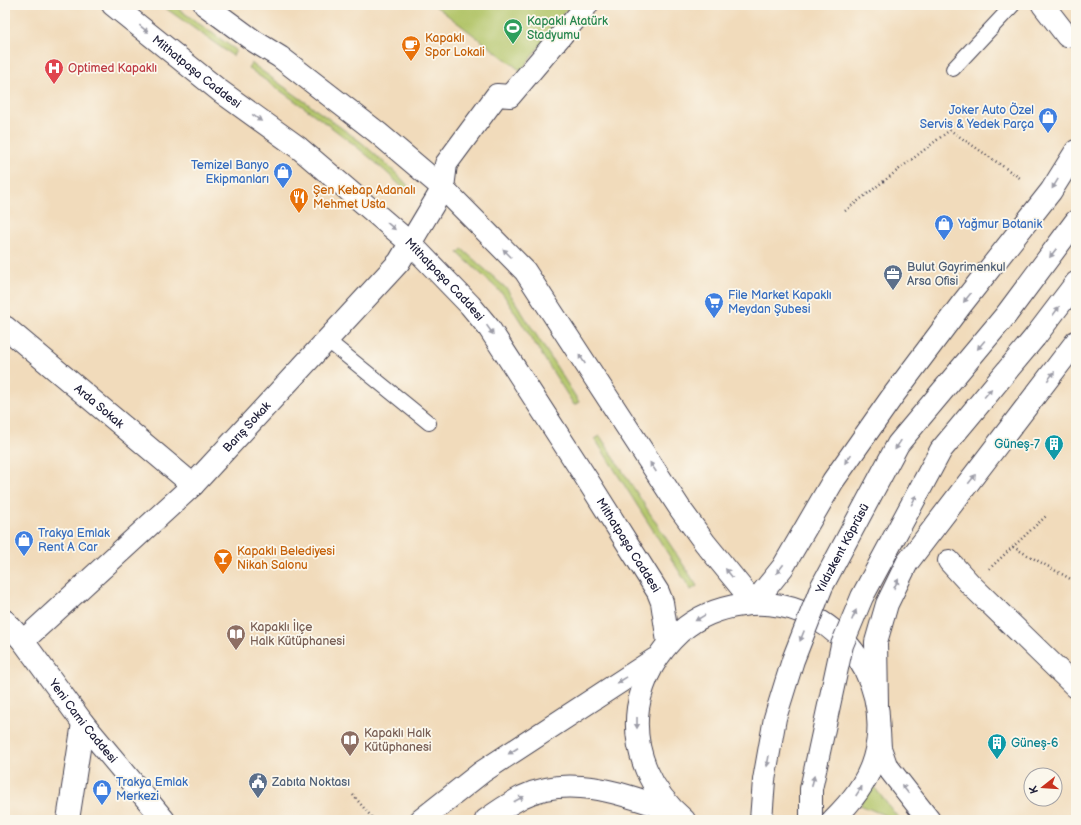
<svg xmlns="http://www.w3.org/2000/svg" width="1081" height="825" viewBox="0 0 1081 825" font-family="'Balsamiq Sans',sans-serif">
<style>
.green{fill:#b2c569;stroke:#6a7452}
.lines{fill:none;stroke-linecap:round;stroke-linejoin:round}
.lane-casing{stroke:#413e4e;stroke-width:16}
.street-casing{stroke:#413e4e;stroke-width:24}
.secondary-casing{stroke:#413e4e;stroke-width:24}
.primary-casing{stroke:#413e4e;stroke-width:24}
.highway-casing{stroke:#413e4e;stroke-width:24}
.path{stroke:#413e4e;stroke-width:2.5;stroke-dasharray:1 3;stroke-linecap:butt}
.lane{stroke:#fff;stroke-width:14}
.street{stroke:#fff;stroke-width:22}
.secondary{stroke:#fff;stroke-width:22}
.primary{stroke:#fff;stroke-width:22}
.highway{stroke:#fff;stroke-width:22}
.highway-bridge-casing{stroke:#413e4e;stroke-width:24;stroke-linecap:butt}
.highway-bridge{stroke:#fff;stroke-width:22}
.oneway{fill:#9c9ca7}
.labels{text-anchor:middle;stroke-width:3.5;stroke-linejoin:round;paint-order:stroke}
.leisure-label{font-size:12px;fill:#27864d;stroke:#fbf7ec;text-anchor:start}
.food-label{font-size:12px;fill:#c56008;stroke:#fbf7ec;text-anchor:start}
.health-label{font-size:12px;fill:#be3a42;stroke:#fbf7ec;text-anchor:start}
.street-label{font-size:12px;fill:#22223b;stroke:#fbf7ec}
.shop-label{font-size:12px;fill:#366cbe;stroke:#fbf7ec;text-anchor:start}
.service-label{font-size:12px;fill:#4e5e75;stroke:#fbf7ec;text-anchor:start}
.culture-label{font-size:12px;fill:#0d838f;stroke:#fbf7ec;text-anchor:end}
.education-label{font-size:12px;fill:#785e54;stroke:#fbf7ec;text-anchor:start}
</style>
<rect width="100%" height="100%" fill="#fbf7ec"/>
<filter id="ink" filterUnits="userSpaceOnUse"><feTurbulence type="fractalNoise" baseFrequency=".025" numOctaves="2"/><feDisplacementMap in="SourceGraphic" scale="8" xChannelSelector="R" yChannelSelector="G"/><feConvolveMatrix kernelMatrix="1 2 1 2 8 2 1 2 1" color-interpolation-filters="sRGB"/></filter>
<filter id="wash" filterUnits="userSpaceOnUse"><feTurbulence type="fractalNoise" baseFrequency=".012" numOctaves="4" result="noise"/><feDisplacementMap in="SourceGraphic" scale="16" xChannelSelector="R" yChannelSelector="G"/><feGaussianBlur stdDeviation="0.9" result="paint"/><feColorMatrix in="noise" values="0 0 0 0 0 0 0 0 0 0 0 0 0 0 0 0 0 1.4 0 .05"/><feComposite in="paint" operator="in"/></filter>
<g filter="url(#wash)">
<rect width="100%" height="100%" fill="#f1dbbb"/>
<!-- green -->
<path class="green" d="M161,5H173L236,50L233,56Z
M434,5H570L521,71Z
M251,63L361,142L397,174L410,188L407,192C360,144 303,107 248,68Z
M462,249L507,289L579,402L574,405L503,294L458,253Z
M600,436L697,586L691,590L595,439Z
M871,783L896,815L902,820H896L860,805Z"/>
</g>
<g filter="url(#ink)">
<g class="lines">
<defs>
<path id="lane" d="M953,69L1013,5
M327,340L429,423"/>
<g id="street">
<path d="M1043,5L1067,36"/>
<path id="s1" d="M5,327L193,485"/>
<path d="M949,561L971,585L1076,687"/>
<path id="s2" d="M23,641L193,485L399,262L443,188L446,164L497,95L510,96L587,5"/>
<path d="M68,820L83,723"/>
</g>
<g id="secondary">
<path id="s3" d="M113,5L220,91L299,148L410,243L470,305L489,328L588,481L658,592L662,602L668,642"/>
<path d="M205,5L254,41L280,57L378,133L443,188L525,271L681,510L705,543L754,603"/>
<path id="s4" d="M5,621L23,641L83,723L164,820"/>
<path d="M879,731L880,748L886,765L929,820"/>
</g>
<path id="primary" d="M421,820L482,772L655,659
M486,820C497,812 509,804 522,797C570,773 626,795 673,811
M684,820C651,792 632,751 638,708C643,677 657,653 680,632C697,617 719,608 742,605C828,593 897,675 874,758C867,783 851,802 833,820"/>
<path id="highway" d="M1006,315L1076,221
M1035,337L1076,283
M754,603L783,567L833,481L892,397L961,305L1051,191L1076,151
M877,704L876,642L887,604L907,563L1076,342"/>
</defs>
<!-- lane casing -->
<use href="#lane" class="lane-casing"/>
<!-- street casing -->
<use href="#street" class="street-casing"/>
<!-- secondary casing -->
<use href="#secondary" class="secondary-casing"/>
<!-- primary casing -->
<use href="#primary" class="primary-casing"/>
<!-- highway casing -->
<use href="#highway" class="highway-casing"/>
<!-- path -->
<path class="path" d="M845,211L950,130L1020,178
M1013,547L1076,582
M989,569L1046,516
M353,795L374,820"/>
<!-- lane -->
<use href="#lane" class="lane"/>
<!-- street -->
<use href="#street" class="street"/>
<!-- secondary -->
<use href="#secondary" class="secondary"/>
<!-- primary -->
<use href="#primary" class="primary"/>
<!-- highway -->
<use href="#highway" class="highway"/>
<defs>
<g id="highway-bridge">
<path id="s5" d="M761,820L764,780L775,718L793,660L822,586L898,444L1006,315"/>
<path d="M811,820V789L842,645L862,597L941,450L1035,337"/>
</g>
</defs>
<!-- highway-bridge casing -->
<use href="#highway-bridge" class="highway-bridge-casing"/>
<!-- highway-bridge -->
<use href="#highway-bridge" class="highway-bridge"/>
</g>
<!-- one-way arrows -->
<defs><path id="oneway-solid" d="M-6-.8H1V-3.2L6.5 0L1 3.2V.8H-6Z"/></defs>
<g class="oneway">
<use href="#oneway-solid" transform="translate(144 29) rotate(39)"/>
<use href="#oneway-solid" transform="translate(257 118) rotate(36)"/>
<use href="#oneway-solid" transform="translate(1055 184) rotate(122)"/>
<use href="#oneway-solid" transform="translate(391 226) rotate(41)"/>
<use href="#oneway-solid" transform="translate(507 253) rotate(-135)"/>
<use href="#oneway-solid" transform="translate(1053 253) rotate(127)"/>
<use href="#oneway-solid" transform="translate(967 298) rotate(129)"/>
<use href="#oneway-solid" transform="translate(1056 311) rotate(-54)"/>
<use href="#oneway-solid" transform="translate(490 330) rotate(55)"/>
<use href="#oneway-solid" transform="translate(981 345) rotate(130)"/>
<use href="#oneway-solid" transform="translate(582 359) rotate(-123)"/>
<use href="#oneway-solid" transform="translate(1051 376) rotate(-52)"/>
<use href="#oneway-solid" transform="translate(988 393) rotate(-50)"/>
<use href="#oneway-solid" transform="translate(898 445) rotate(123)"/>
<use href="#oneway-solid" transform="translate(848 459) rotate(125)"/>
<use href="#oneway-solid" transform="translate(653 467) rotate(-123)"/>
<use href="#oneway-solid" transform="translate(972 479) rotate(-52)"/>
<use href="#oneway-solid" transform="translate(914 500) rotate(-62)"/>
<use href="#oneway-solid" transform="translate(780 569) rotate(127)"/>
<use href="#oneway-solid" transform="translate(729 573) rotate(-129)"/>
<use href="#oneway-solid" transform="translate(896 584) rotate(-64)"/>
<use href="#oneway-solid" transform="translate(854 615) rotate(-67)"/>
<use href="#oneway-solid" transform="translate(700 618) rotate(149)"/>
<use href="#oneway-solid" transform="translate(802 636) rotate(112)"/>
<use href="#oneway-solid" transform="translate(622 680) rotate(148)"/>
<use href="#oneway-solid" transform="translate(637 723) rotate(90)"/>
<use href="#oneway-solid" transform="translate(513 751) rotate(147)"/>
<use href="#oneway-solid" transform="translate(768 761) rotate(100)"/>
<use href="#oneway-solid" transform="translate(813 781) rotate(-78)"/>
<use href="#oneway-solid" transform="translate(905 789) rotate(-128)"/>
<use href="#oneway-solid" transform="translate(859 791) rotate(-57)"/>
<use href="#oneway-solid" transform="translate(519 799) rotate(-28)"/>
</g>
</g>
<!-- icons -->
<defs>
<symbol id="stadium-pin" viewBox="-11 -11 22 30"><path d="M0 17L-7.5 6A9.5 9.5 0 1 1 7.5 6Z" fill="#2e9e5b" stroke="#fbf7ec"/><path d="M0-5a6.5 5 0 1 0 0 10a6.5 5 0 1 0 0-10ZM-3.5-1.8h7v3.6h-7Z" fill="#fff"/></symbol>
<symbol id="cafe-pin" viewBox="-11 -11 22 30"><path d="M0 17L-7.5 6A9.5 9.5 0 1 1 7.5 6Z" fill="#e8710a" stroke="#fbf7ec"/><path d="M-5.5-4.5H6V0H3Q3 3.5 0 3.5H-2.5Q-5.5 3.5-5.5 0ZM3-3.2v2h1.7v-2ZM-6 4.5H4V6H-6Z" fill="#fff"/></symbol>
<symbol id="hospital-pin" viewBox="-11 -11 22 30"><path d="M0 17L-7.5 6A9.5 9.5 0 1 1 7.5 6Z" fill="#e0444e" stroke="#fbf7ec"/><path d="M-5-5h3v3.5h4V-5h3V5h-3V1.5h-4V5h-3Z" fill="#fff"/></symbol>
<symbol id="shop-pin" viewBox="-11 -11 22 30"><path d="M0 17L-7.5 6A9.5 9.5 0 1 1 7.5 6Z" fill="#3f7fe0" stroke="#fbf7ec"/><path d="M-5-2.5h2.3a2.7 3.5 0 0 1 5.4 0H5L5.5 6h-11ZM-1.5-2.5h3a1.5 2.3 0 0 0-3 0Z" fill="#fff"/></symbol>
<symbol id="restaurant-pin" viewBox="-11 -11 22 30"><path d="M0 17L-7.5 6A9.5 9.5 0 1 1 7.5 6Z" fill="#e8710a" stroke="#fbf7ec"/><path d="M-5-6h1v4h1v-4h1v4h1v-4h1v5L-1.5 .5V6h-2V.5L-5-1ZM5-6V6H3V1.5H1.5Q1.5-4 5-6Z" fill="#fff"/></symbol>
<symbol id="office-pin" viewBox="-11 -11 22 30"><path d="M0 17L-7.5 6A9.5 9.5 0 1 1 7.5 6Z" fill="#5c6f8a" stroke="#fbf7ec"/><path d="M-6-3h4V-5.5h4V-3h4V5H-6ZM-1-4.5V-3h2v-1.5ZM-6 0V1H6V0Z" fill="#fff"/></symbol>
<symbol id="supermarket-pin" viewBox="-11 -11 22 30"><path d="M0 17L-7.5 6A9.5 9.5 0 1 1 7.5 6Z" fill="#3f7fe0" stroke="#fbf7ec"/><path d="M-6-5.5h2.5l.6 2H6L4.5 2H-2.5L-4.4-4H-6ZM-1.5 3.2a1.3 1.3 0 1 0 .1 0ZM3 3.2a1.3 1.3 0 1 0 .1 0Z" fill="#fff"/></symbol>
<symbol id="building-pin" viewBox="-11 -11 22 30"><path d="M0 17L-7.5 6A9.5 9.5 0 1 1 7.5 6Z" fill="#0f9aa8" stroke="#fbf7ec"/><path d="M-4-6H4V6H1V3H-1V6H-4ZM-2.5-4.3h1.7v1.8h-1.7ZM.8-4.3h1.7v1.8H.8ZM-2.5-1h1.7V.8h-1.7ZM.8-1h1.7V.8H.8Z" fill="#fff"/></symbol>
<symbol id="bar-pin" viewBox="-11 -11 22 30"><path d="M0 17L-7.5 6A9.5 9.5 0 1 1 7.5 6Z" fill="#e8710a" stroke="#fbf7ec"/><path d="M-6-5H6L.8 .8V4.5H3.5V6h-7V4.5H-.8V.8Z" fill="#fff"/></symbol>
<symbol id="library-pin" viewBox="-11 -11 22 30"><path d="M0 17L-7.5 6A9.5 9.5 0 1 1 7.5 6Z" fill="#8d6e63" stroke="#fbf7ec"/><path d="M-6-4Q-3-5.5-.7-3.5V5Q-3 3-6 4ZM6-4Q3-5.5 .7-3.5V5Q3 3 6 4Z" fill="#fff"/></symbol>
<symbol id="civic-pin" viewBox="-11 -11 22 30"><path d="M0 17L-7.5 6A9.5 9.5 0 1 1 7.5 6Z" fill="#5c6f8a" stroke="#fbf7ec"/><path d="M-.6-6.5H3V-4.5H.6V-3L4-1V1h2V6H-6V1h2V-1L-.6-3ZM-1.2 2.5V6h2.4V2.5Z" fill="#fff"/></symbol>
</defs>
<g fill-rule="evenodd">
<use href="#stadium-pin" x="502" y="17" width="22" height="30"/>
<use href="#cafe-pin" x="400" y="34" width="22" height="30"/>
<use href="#hospital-pin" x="43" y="57" width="22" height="30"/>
<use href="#shop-pin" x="1037" y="106" width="22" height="30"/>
<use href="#shop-pin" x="272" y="161" width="22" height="30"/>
<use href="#restaurant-pin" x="288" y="186" width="22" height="30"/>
<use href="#shop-pin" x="933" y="213" width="22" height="30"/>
<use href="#office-pin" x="882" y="263" width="22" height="30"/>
<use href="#supermarket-pin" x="703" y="291" width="22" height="30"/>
<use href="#building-pin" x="1043" y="433" width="22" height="30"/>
<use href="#shop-pin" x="13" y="529" width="22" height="30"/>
<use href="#bar-pin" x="212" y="547" width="22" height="30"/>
<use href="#library-pin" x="225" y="623" width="22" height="30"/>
<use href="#library-pin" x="339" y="729" width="22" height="30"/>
<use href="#building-pin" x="986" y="732" width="22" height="30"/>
<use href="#civic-pin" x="247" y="771" width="22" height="30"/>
<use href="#shop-pin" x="91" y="778" width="22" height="30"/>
</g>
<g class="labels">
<!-- leisure labels -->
<g class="leisure-label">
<text x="527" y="25">Kapaklı Atatürk<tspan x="527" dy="14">Stadyumu</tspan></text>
</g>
<!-- food labels -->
<g class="food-label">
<text x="425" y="42">Kapaklı<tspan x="425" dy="14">Spor Lokali</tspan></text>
<text x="313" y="194">Şen Kebap Adanalı<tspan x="313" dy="14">Mehmet Usta</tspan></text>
<text x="237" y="555">Kapaklı Belediyesi<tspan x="237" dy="14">Nikah Salonu</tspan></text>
</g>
<!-- health labels -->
<g class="health-label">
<text x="68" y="72">Optimed Kapaklı</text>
</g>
<!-- street labels -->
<g class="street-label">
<text dy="4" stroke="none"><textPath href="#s3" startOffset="107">Mithatpaşa Caddesi</textPath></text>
<text dy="4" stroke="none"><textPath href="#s3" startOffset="431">Mithatpaşa Caddesi</textPath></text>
<text dy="4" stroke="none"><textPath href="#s1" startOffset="123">Arda Sokak</textPath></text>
<text dy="4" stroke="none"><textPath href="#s2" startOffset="310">Barış Sokak</textPath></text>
<text dy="4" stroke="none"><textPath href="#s3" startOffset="755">Mithatpaşa Caddesi</textPath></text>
<text dy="4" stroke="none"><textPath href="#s5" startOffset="286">Yıldızkent Köprüsü</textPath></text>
<text dy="4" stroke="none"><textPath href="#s4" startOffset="127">Yeni Cami Caddesi</textPath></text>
</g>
<!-- shop labels -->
<g class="shop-label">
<text x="1034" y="114" text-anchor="end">Joker Auto Özel<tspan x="1034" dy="14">Servis &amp; Yedek Parça</tspan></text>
<text x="269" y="169" text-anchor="end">Temizel Banyo<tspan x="269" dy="14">Ekipmanları</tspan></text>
<text x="958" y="228">Yağmur Botanik</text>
<text x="728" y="299">File Market Kapaklı<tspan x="728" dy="14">Meydan Şubesi</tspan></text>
<text x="38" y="537">Trakya Emlak<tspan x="38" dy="14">Rent A Car</tspan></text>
<text x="116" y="786">Trakya Emlak<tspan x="116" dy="14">Merkezi</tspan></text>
</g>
<!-- service labels -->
<g class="service-label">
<text x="907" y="271">Bulut Gayrimenkul<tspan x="907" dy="14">Arsa Ofisi</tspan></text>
<text x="272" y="786">Zabıta Noktası</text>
</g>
<!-- culture labels -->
<g class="culture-label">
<text x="1040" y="448">Güneş-7</text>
<text x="1011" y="747" text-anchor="start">Güneş-6</text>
</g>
<!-- education labels -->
<g class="education-label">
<text x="250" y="631">Kapaklı İlçe<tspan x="250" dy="14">Halk Kütüphanesi</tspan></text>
<text x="364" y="737">Kapaklı Halk<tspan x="364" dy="14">Kütüphanesi</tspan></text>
</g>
</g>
<!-- margin -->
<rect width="1081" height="825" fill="none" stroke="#fbf7ec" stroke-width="20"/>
<!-- north arrow -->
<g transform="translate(1043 787) rotate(253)"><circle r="19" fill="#fbf7ec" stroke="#a4a2a5"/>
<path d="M0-3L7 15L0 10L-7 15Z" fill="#c8321e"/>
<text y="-6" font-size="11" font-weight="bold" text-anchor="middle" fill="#22223b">K</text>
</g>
</svg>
